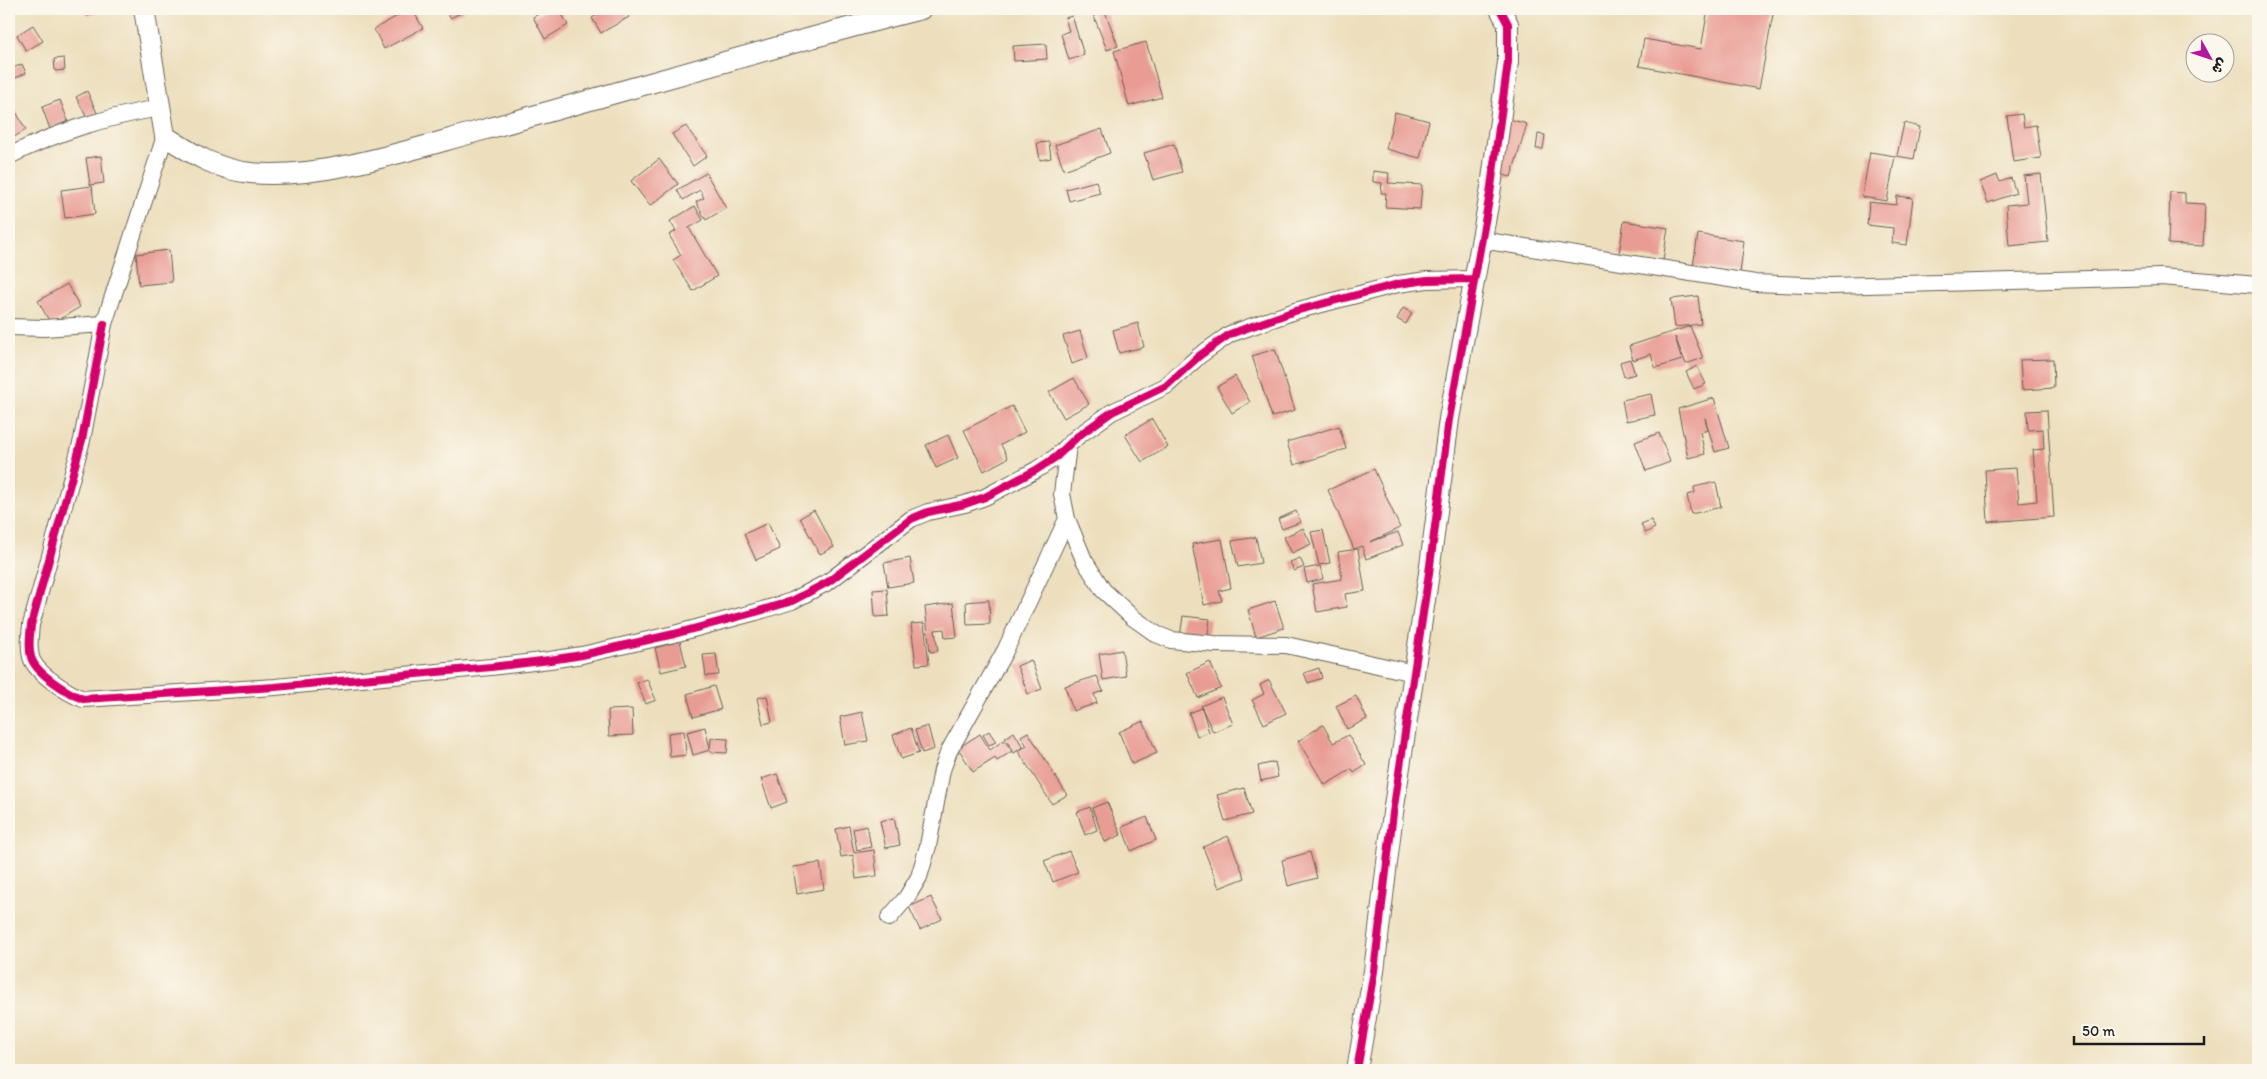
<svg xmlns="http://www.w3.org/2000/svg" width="2267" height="1079" viewBox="0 0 2267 1079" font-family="Itim,'Playpen Sans Arabic',sans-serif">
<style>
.building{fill:#e99c94}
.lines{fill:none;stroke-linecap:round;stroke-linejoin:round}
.minor-casing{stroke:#656054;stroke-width:18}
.tertiary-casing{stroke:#656054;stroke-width:22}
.minor{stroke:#fff;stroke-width:16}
.tertiary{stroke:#fff;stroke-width:20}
.cycleway-casing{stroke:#fbf7ec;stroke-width:11}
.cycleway{stroke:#d6006c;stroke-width:8}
</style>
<rect width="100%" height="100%" fill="#fbf7ec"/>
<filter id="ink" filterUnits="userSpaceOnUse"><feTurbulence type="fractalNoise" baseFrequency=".02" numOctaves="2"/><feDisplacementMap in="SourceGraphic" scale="10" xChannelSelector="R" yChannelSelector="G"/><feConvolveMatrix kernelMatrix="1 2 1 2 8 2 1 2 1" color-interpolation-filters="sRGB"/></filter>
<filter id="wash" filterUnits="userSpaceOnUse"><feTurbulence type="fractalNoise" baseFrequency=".0096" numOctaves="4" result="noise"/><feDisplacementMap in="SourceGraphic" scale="20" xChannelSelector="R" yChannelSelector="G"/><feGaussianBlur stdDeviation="1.12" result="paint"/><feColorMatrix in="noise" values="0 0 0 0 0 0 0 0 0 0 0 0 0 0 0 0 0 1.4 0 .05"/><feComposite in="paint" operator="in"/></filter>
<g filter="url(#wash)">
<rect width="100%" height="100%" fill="#eddfbd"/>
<g id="blocks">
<!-- building -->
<path class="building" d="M84,9H98L99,11L88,16Z
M410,9H412L423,28L384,49L374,29Z
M446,9H461L463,12L450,18Z
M548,9H559L568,25L545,39L533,17Z
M607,9H624L629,17L601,33L592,18Z
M1091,9H1104L1118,46L1107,50Z
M1708,9H1774L1759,89L1639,66L1644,39L1701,49Z
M1072,16L1084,55L1069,60L1061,34L1069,31L1065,18Z
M33,25L43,41L26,51L17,35Z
M1146,42L1162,97L1129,106L1114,51Z
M1046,44L1047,59L1014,61L1013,46Z
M64,58L65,70L55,71L54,59Z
M22,64L26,73L9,81V70Z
M87,91L97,113L87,118L76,97Z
M9,99L26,130L9,140Z
M60,100L68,121L50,129L42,107Z
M1395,112L1429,121L1420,158L1386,149Z
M2022,114L2024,127L2036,125L2041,158L2013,162L2007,116Z
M1509,119L1527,124L1511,177L1493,172Z
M1904,123L1920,127L1914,159L1897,156Z
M686,126L707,156L693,166L672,134Z
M1102,129L1110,153L1064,170L1055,145Z
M1538,134L1545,135L1543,149H1536Z
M1049,142L1051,158L1040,160L1037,143Z
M1174,144L1182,172L1153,180L1144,153Z
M1870,152L1895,156L1887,201L1862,197Z
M101,156L104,183L90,185L86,158Z
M659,159L678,184L650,206L631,181Z
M1373,171L1389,173L1388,183L1422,185L1420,209L1385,207L1386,193H1381L1382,183L1373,182Z
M706,173L726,208L706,220L696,202L704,198L700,190L683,200L677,190Z
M2041,174L2048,242L2009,246L2006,205L2027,203L2024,176Z
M1997,175L2000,182L2011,178L2016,193L1988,203L1980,182Z
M1096,181L1100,193L1069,201L1066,189Z
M92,186L95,214L65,218L61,190Z
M2170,192L2185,193V203L2205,204L2203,246L2168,244Z
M1897,196L1913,198L1907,245L1892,243L1893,228L1867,225L1869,202L1896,205Z
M695,206L703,220L689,228L717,276L693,291L673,260L681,255L669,235L676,231L670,221Z
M1624,221L1668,228L1663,260L1619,254Z
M1698,234L1744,241L1740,273L1693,266Z
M169,250L172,282L139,285L136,254Z
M67,284L80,307L51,324L38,301Z
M1698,296L1701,324L1675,327L1671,299Z
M1403,308L1412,313L1406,324L1397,319Z
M1138,323L1144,347L1119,353L1113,330Z
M1690,326L1703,358L1686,364L1675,337L1682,360L1655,368L1651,354L1633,360L1629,346Z
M1080,331L1088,358L1072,364L1063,336Z
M1275,349L1295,410L1272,417L1252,356Z
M1630,359L1635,374L1624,377L1620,362Z
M2053,359L2054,388L2022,390L2020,360Z
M1697,366L1706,384L1694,389L1686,372Z
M1235,376L1250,402L1232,413L1217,387Z
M1074,378L1089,404L1064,418L1049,392Z
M1651,394L1655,415L1626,421L1622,400Z
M1714,398L1729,448L1715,452L1705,418L1708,430L1700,432L1705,454L1688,458L1678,409Z
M1012,406L1025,432L1001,445L1008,458L984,471L964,430Z
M2047,410L2054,517L1988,522L1985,470L2016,468L2019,503L2037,501L2033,450L2044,449L2043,429L2028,430L2027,411Z
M1152,419L1168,447L1142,462L1125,435Z
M1339,426L1346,449L1294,465L1287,442Z
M1659,433L1670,462L1646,471L1635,442Z
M948,435L958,458L936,468L926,445Z
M1374,469L1400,528L1370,542L1398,532L1403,545L1366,559L1362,546L1354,549L1328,490Z
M1716,482L1721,507L1691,514L1687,495L1695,493L1694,487Z
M814,510L834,547L820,554L800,518Z
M1296,511L1301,522L1282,529L1278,519Z
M1651,520L1655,528L1645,533L1641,524Z
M768,523L780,549L756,560L744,534Z
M1303,528L1311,544L1292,553L1284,537Z
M1323,530L1330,563L1319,565L1311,532Z
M1256,537L1261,563L1238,567L1232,541Z
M1222,539L1231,588L1219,591L1222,601L1204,605L1192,544Z
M1358,549L1365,591L1345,594L1347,607L1317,612L1312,584L1342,579L1338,552Z
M910,558L914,583L888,587L884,563Z
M1300,558L1304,567L1294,571L1290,562Z
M1320,566L1323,579L1307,583L1304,569Z
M887,589L889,616L875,617L873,590Z
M989,600L990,624L967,625L966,602Z
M1275,601L1284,628L1256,637L1248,610Z
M953,603L957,637L945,638L944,629L935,630L938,651L930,652L925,607Z
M1183,616L1210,619L1207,641L1180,637Z
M924,623L929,664L916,665L911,624Z
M680,641L686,666L661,672L655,648Z
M1122,650L1126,676L1103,680L1099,654Z
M716,654L719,675L706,676L703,655Z
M1031,660L1042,689L1028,694L1017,666Z
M1210,662L1221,688L1198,698L1187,673Z
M1319,668L1322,678L1308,683L1304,673Z
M1097,676L1103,691L1094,694L1097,703L1073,711L1065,686Z
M647,679L656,700L646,704L637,683Z
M1269,680L1286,713L1264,724L1252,700L1264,694L1260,685Z
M714,686L721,709L693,717L687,694Z
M767,696L772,722L763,724L757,698Z
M1356,696L1367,719L1347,729L1336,706Z
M1222,697L1233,724L1213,732L1201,706Z
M1202,708L1209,732L1197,736L1189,713Z
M632,709L633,735L609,736L608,710Z
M862,712L868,741L845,745L840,717Z
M1143,721L1157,753L1132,764L1119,732Z
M1323,725L1333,743L1348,735L1366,765L1354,773L1352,769L1325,785L1298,741Z
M928,726L934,749L922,753L915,730Z
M705,727L710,749L711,738L728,739L727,753L710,752V750L693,755L687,732Z
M911,728L919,753L901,759L893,735Z
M684,731L686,755L670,757L668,733Z
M989,731L996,742L989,745L983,735Z
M1014,732L1023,747L1014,753L1005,738Z
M1028,732L1067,795L1052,804L1018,751L1027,746L1021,736Z
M980,734L990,750L1004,740L1012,751L997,761L995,758L973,772L958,748Z
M1275,762L1278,777L1261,781L1258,766Z
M777,774L787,802L771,808L761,779Z
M1244,788L1252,814L1225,821L1217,795Z
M1107,802L1121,835L1105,842L1092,808Z
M1090,807L1097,830L1085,835L1077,812Z
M1147,817L1156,840L1131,851L1122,827Z
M894,818L900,845L886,848L880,821Z
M849,826L854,853L874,850L877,876L856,879L853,855L841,857L836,829Z
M867,826L871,847L857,850L853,829Z
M1228,836L1245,878L1219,888L1203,847Z
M1069,851L1078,872L1053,882L1044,861Z
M1310,852L1317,878L1288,886L1282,860Z
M820,863L824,889L797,894L793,867Z
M931,897L942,919L920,930L909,907Z"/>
</g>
</g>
<g filter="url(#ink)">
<use href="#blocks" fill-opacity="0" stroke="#656054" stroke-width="1"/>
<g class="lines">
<defs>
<path id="minor" d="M9,156C59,131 103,118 159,108
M1481,240L1755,283L1831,286L2161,277L2258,285
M104,324L82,440L31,625C30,636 28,646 31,657C35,673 68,693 83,699L275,687L491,667L550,660L582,655L674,634L756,612L792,601L828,582L911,519L928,512L965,504L985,497L1036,470L1056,457L1078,436L1112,412L1166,386L1199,356L1230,334L1295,311L1398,284L1427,280L1473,279
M9,327L44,328L104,324L165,136
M1068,445L1062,494L1067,519L1084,560L1103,590L1132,617L1156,634L1171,640L1214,644L1286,645L1414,673
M889,918L907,897L919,877L928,846L942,770L949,751L1005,651L1067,519"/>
<path id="tertiary" d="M144,9L165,136C192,154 218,170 251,173C320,180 412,149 479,131C627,91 773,46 921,9
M1357,1070L1374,971L1393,813L1429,573L1449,419L1490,194L1508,62V24L1500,9"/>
</defs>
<!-- minor casing -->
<use href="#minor" class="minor-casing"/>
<!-- tertiary casing -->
<use href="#tertiary" class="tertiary-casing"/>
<!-- minor -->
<use href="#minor" class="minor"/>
<!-- tertiary -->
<use href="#tertiary" class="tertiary"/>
<defs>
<path id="cycleway" d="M104,324L82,440L31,625C30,636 28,646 31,657C35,673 68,693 83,699L275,687L491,667L550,660L582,655L674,634L756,612L792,601L828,582L911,519L928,512L965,504L985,497L1036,470L1056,457L1078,436L1112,412L1166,386L1199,356L1230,334L1295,311L1398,284L1427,280L1473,279
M1357,1070L1374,971L1393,813L1429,573L1449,419L1490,194L1508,62V24L1500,9"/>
</defs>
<!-- cycleway casing -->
<use href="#cycleway" class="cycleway-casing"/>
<!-- cycleway -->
<use href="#cycleway" class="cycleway"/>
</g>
</g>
<!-- margin -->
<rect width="2267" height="1079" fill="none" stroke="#fbf7ec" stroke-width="30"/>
<!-- north arrow -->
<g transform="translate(2210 58) rotate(130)"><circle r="24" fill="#fbf7ec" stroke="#a29f99"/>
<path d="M0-4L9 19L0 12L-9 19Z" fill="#b5179e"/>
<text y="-8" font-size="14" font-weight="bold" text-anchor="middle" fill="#1c1c1c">ش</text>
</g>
<!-- scale -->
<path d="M2074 1036v8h130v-8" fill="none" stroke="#1c1c1c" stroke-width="2.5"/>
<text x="2082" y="1036" font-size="15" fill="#1c1c1c" stroke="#fbf7ec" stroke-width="4" paint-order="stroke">50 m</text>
</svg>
